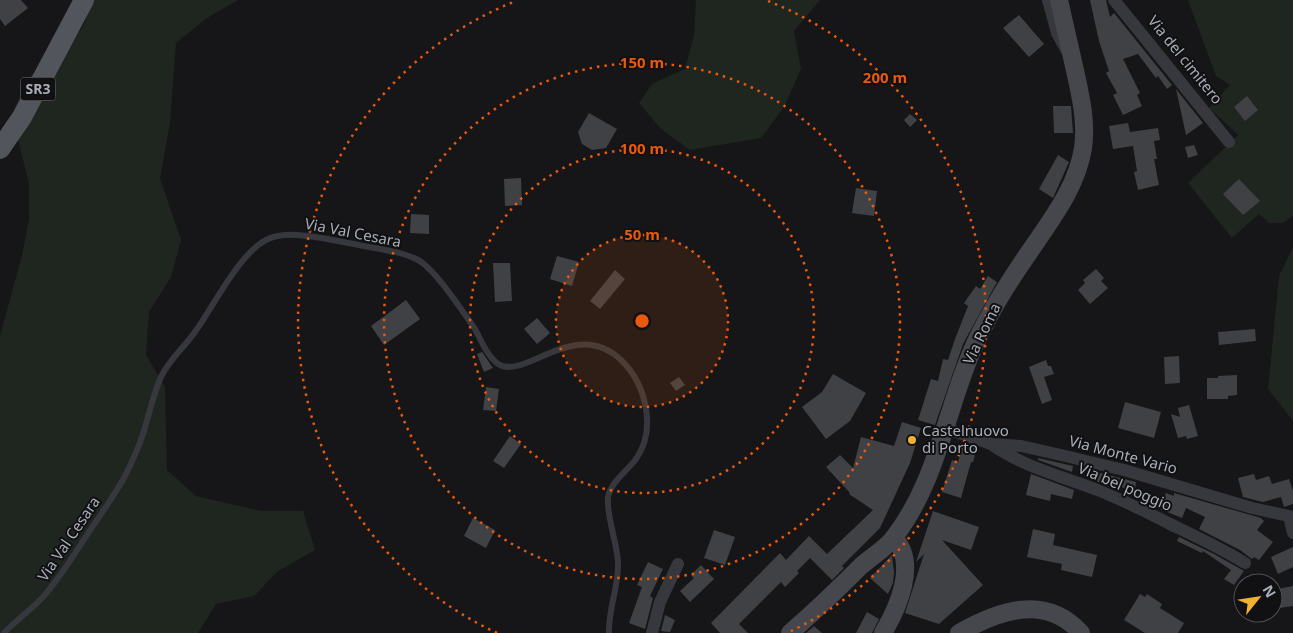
<svg xmlns="http://www.w3.org/2000/svg" width="1293" height="633" viewBox="0 0 1293 633" font-family="'Noto Sans',sans-serif">
<style>
.green{fill:#1e261f}
.building{fill:#404145}
.lines{fill:none;stroke-linecap:round;stroke-linejoin:round}
.service{stroke:#37383d;stroke-width:6}
.minor{stroke:#37383d;stroke-width:12}
.secondary{stroke:#45474d;stroke-width:18}
.primary{stroke:#53555c;stroke-width:20}
.ring{fill:none;stroke:#e8590c;stroke-width:2.5;stroke-dasharray:2.5 5}
.poi-dot{fill:#f2b134;stroke:#111113;stroke-width:2}
.labels{text-anchor:middle;stroke-width:4;stroke-linejoin:round;paint-order:stroke}
.shield{fill:#111113;stroke:#7b7e86;stroke-width:1}
.shield-label{font-size:14px;font-weight:bold;fill:#a8adb8}
.street-label{font-size:15px;fill:#a8adb8;stroke:#111113}
.poi-label{font-size:15px;fill:#a8adb8;stroke:#111113;text-anchor:start}
.centre{fill:#e8590c;stroke:#111113;stroke-width:2.5}
.ring-label{font-size:15px;text-anchor:middle;font-weight:bold;fill:#e8590c;stroke:#111113;stroke-width:4;stroke-linejoin:round;paint-order:stroke}
</style>
<rect width="100%" height="100%" fill="#161618"/>
<!-- green -->
<path class="green" d="M94,0H238L207,18L176,43L170,123L160,178L181,240L171,277L149,312L146,355L165,387L167,470L196,496L261,511H303L315,550L278,571L254,596L216,604L198,633H0V336L22,255L29,219V183L12,116L26,80L81,30Z
M696,0H820L794,31L801,69L784,107L761,138L690,150L661,129L639,103L652,84L685,69L694,35Z
M1188,0H1293V216L1283,223H1269L1259,214L1232,238L1188,183L1238,135L1209,108L1230,85L1216,76Z
M1293,247V421L1268,389L1279,276Z"/>
<!-- building -->
<path class="building" d="M0,0H21L28,8L5,26L0,19Z
M1090,0H1106L1110,17L1114,13L1172,85L1167,89L1158,76L1156,78L1138,54L1123,59L1140,93L1137,95L1142,106L1123,115L1113,95L1117,93L1106,73L1109,71L1099,41Z
M1019,15L1044,44L1029,57L1003,28Z
M1176,89L1203,123L1186,135Z
M1247,96L1258,110L1245,121L1234,107Z
M1053,106H1071L1073,133H1054Z
M589,113L617,129L606,148L592,150L582,144L578,132Z
M910,114L917,120L910,127L904,120Z
M1128,123L1130,132L1158,128L1160,140L1154,141L1157,159H1154L1159,185L1138,190L1134,172L1137,171L1133,146L1113,149L1109,126Z
M1194,145L1198,155L1188,158L1185,147Z
M1058,155L1069,162L1053,198L1039,189Z
M521,178L522,205L505,206L504,179Z
M1239,179L1260,201L1243,215L1223,194Z
M856,188L877,191L874,216L852,213Z
M411,214L429,215V234L410,233Z
M557,256L579,262L572,286L550,279Z
M493,263H510L512,301L495,302Z
M1096,269L1104,278L1101,281L1108,288L1090,304L1078,290L1085,283L1083,280Z
M615,270L625,279L600,309L590,301Z
M988,276L997,282L963,344L935,425L918,420L931,379L938,381L943,359L948,360L955,339L968,306L964,303L976,286L980,289Z
M406,300L420,319L384,345L371,326Z
M537,318L550,333L537,344L524,329Z
M1255,329L1256,341L1219,345L1218,332Z
M482,352L493,368L484,372L477,354Z
M1179,356L1180,383L1165,384L1164,357Z
M1046,360L1048,366H1051L1054,374L1044,377L1052,400L1042,404L1029,367Z
M833,374L866,393L850,421L826,439L802,407L822,392Z
M1237,375V395L1228,396V399H1207V378H1218V376Z
M679,377L685,385L676,391L670,383Z
M486,387L499,389L496,411L483,410Z
M1125,402L1161,412L1154,438L1118,428Z
M1189,405L1198,436L1187,439L1186,436L1178,438L1171,414L1180,417L1178,408Z
M902,422L921,428L910,463L880,528L842,566L844,568L832,580L810,558L797,571L799,573L785,587L781,582L739,624L748,633H720L711,623L780,553L786,560L809,536L827,554L873,510L849,494L850,493L826,467L840,455L853,468L861,437L894,446Z
M510,436L521,444L504,468L493,461Z
M963,443L977,448L973,462H971L961,498L942,492L952,460L958,462Z
M1038,458L1073,466L1072,472L1038,460Z
M1093,471L1136,482L1135,490L1104,484L1091,479Z
M1031,474L1074,490L1072,499L1051,494L1050,501L1026,495Z
M1254,474L1256,480L1269,476L1272,484L1289,479L1293,491V504L1284,507L1281,497L1263,502L1243,497L1238,478Z
M1166,493L1174,496V493L1261,518L1264,521L1257,530L1273,542L1259,560L1254,557L1252,559L1240,550L1199,529L1205,517L1186,508L1182,518L1160,509Z
M933,511L979,527L971,550L942,540L983,585L939,624L905,613L924,554L916,562Z
M473,518L495,530L486,548L464,536Z
M1033,529L1055,534L1053,545L1097,555L1092,577L1061,570L1062,564L1027,557Z
M714,530L735,537L725,565L704,558Z
M1179,537L1214,554L1244,571L1234,585L1224,579L1231,570L1203,551L1202,553L1177,541Z
M1293,547V567L1278,574L1271,557Z
M892,555L894,572L893,583L888,594L870,578Z
M648,562L663,569L650,596L653,598L645,629L629,623L642,587L637,585Z
M701,565L714,579L690,602L680,591L694,578L691,575Z
M1293,586V606L1273,609V590Z
M1140,594L1145,597L1147,594L1162,604L1160,608L1184,623L1178,633H1145L1124,620Z
M867,612L879,619L872,633H856Z
M665,615L675,620L670,632L661,631Z
M814,626L822,633H806Z"/>
<g class="lines">
<!-- service -->
<path class="service" d="M4,633C16,620 31,610 43,597C59,579 72,558 85,538C98,518 112,499 124,478C131,464 138,449 143,434C149,415 153,395 161,377C170,358 186,346 197,329C214,305 240,253 266,240C288,228 330,240 354,244C375,249 399,250 418,260C435,269 463,312 475,329C481,340 487,356 498,364C525,381 575,316 621,360C646,384 657,429 636,459C627,471 611,482 608,497C606,514 617,543 618,562C619,587 608,609 609,633"/>
<!-- minor -->
<path class="minor" d="M1048,0L1057,33L1067,51
M1114,0L1229,142
M945,428L991,444L1021,446L1061,455L1124,470L1252,508L1293,517
M991,444C1025,468 1062,476 1100,491C1124,501 1147,512 1170,524C1195,536 1221,548 1245,563
M1289,516L1293,533
M652,633L660,602L678,564"/>
<!-- secondary -->
<path class="secondary" d="M790,633C815,611 838,589 861,566C872,556 887,548 895,536C943,473 948,390 986,322C999,297 1014,274 1030,251C1051,220 1077,187 1083,148C1087,121 1080,93 1074,66C1069,44 1064,22 1059,0
M883,633C898,608 918,563 894,538
M959,633C998,611 1045,593 1081,633"/>
<!-- primary -->
<path class="primary" d="M0,149L22,117L84,0"/>
</g>
<!-- distance rings -->
<circle cx="642" cy="321" r="86" fill="#e8590c" fill-opacity=".12"/>
<g class="ring">
<circle cx="642" cy="321" r="86"/>
<circle cx="642" cy="321" r="172"/>
<circle cx="642" cy="321" r="258"/>
<path d="M497 633A344 344 0 0 1 516 1M768 1A344 344 0 0 1 787 633"/>
</g>
<!-- markers -->
<circle class="poi-dot" cx="912" cy="440" r="5"/>
<g class="labels">
<!-- shield labels -->
<rect class="shield" x="20.5" y="77.5" width="35" height="23" rx="4"/>
<g class="shield-label">
<text x="38" y="94">SR3</text>
</g>
<!-- street labels -->
<g class="street-label">
<text transform="translate(1185 60) rotate(51)" y="5">Via del cimitero</text>
<text transform="translate(353 233) rotate(11)" y="5">Via Val Cesara</text>
<text transform="translate(982 334) rotate(-64)" y="5">Via Roma</text>
<text transform="translate(1123 455) rotate(15)" y="5">Via Monte Vario</text>
<text transform="translate(1125 487) rotate(23)" y="5">Via bel poggio</text>
<text transform="translate(69 539) rotate(-56)" y="5">Via Val Cesara</text>
</g>
<!-- poi labels -->
<g class="poi-label">
<text x="922" y="436">Castelnuovo<tspan x="922" dy="17">di Porto</tspan></text>
</g>
</g>
<circle cx="642" cy="321" r="8" class="centre"/>
<g class="ring-label">
<text x="642" y="68">150 m</text>
<text x="885" y="83">200 m</text>
<text x="642" y="154">100 m</text>
<text x="642" y="240">50 m</text>
</g>
<!-- north arrow -->
<g transform="translate(1258 598) rotate(60)"><circle r="24" fill="#111113" stroke="#4d4f55"/>
<path d="M0-4L9 19L0 12L-9 19Z" fill="#f2b134"/>
<text y="-8" font-size="14" font-weight="bold" text-anchor="middle" fill="#a8adb8">N</text>
</g>
</svg>
